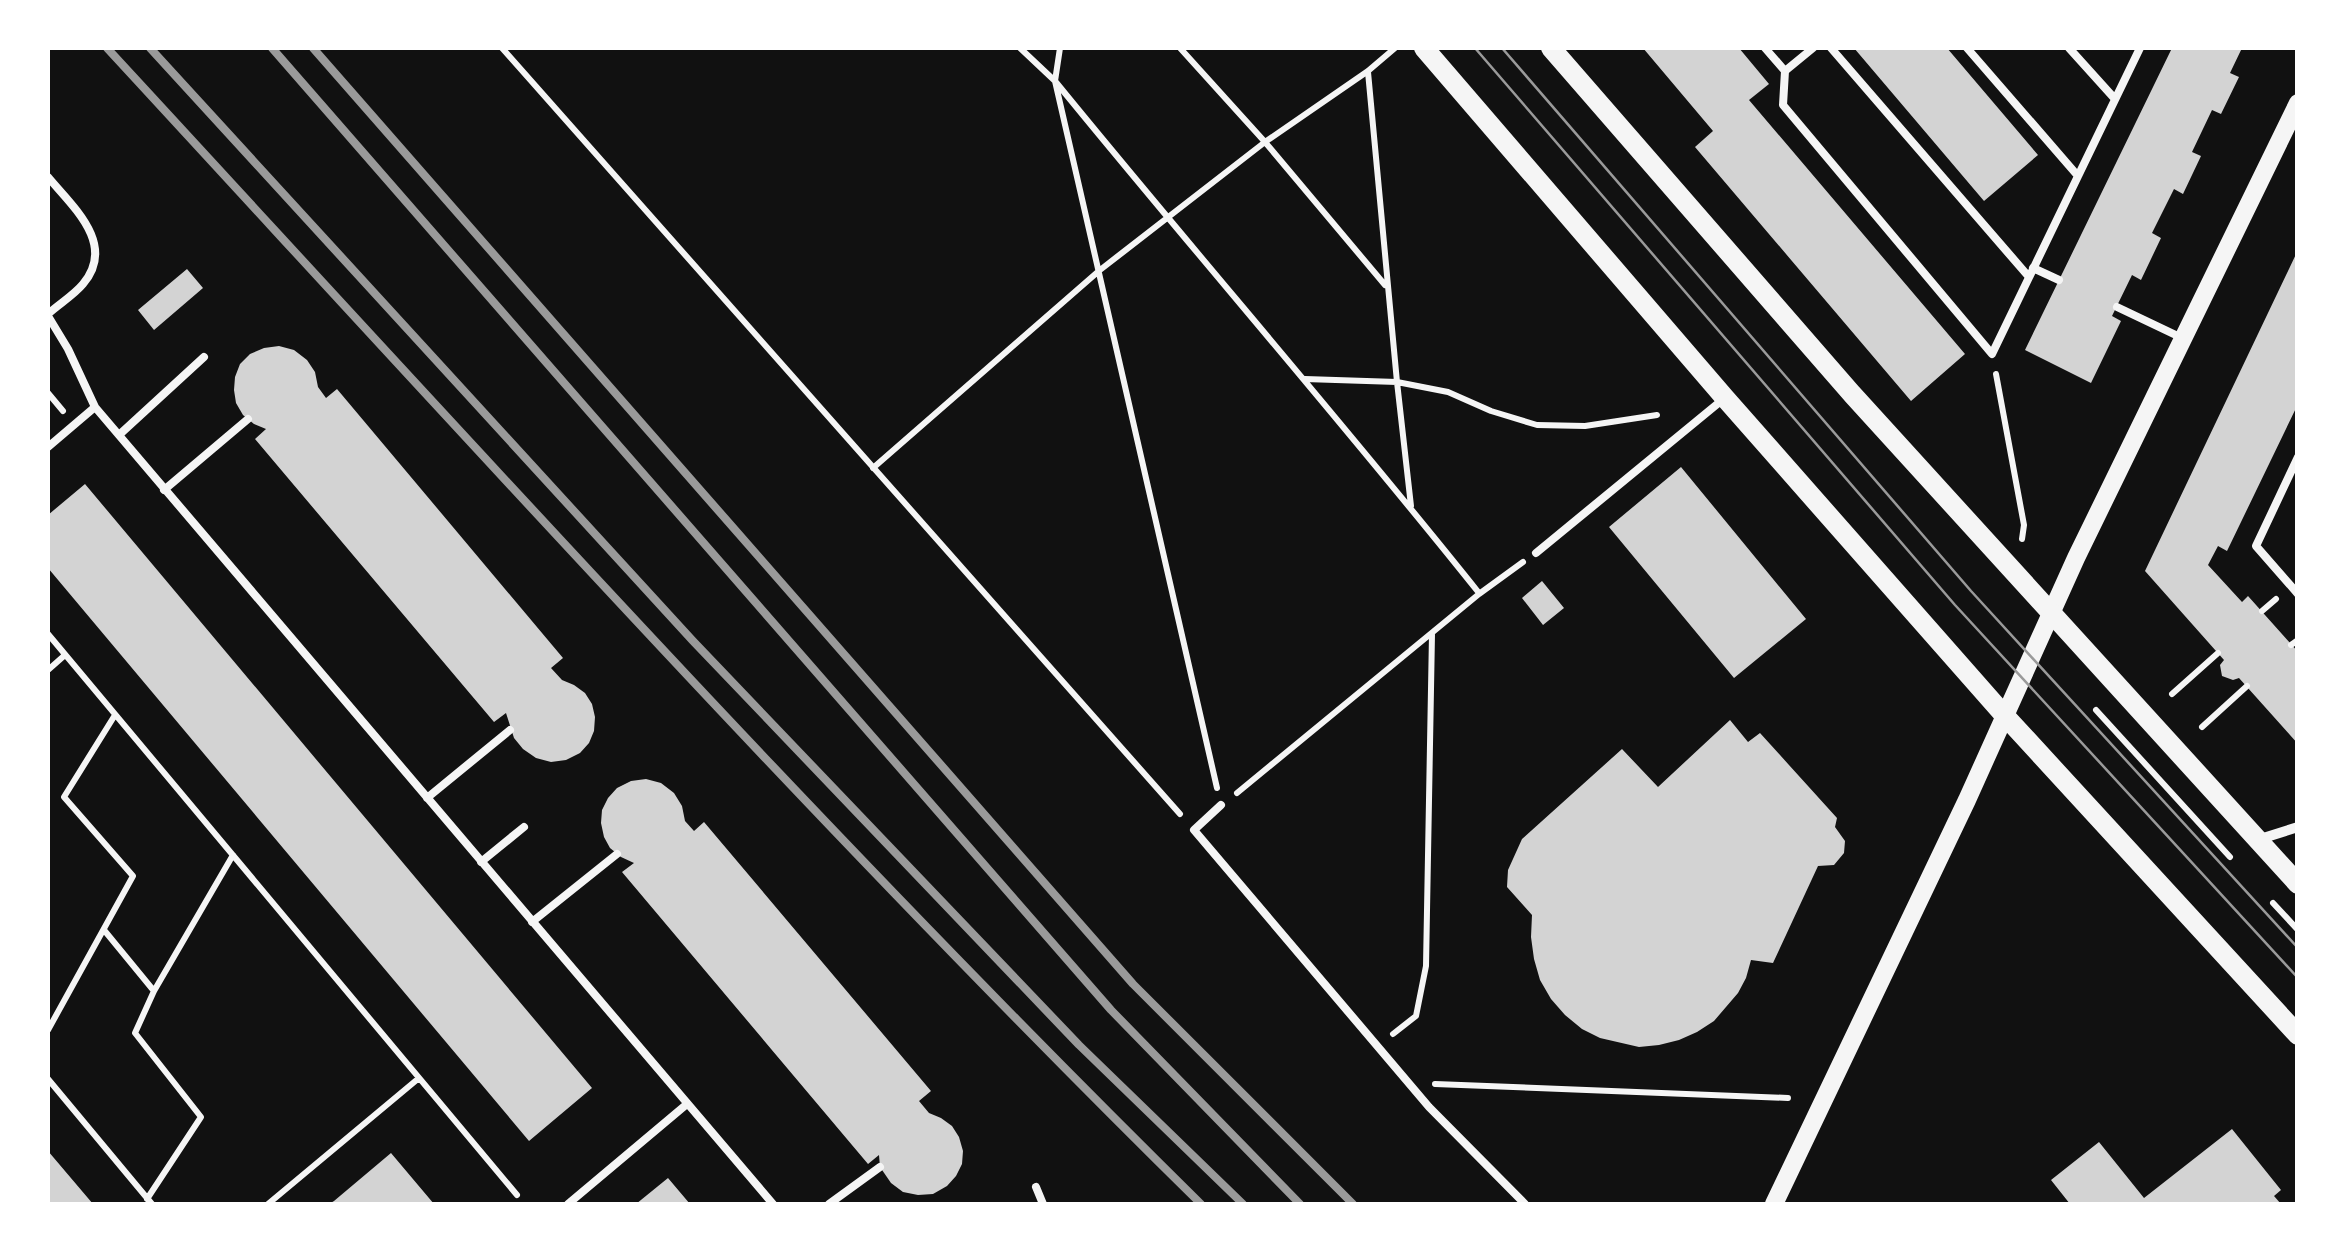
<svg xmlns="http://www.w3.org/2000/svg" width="2345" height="1252" viewBox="0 0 2345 1252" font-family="'Work Sans',sans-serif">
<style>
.building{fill:#d3d3d3}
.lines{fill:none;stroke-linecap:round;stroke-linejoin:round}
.path{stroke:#f5f5f5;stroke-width:6}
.service{stroke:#f5f5f5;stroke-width:8}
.minor{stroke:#f5f5f5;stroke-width:10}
.tertiary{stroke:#f5f5f5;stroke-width:18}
.secondary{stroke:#f5f5f5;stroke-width:20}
.tram{stroke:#9a9a9a;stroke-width:2.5}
.rail{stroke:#9a9a9a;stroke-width:8}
</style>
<rect width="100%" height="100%" fill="#111"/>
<!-- building -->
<path class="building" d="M1643,48H1739L1769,84L1749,100L1965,354L1911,401L1695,147L1713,131Z
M1854,48H1947L2038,155L1984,201Z
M2172,48H2242L2230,73L2239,77L2221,114L2212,110L2192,152L2201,156L2183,194L2174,189L2152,233L2161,238L2141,280L2132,275L2112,316L2121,321L2091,383L2025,350Z
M2298,250V404L2227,551L2218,546L2208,565L2242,602L2248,596L2298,652V744L2239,678L2233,680L2222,676L2220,665L2224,660L2145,571Z
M187,269L203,288L154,330L138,310Z
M279,346L294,350L307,360L315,372L318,387L326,398L337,389L563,658L551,668L562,680L574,685L585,693L592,704L595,717L594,731L589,743L580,753L566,760L551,762L536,758L523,749L514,738L506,713L494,722L255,439L266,429L254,424L243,415L236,403L234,390L235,377L240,364L250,354L264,348Z
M1681,467L1806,619L1734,678L1609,527Z
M85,484L592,1088L529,1141L48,568V515Z
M1542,581L1564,608L1543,625L1522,598Z
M1730,720L1748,742L1760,733L1837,818L1835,827L1845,841L1844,853L1834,865L1818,866L1773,963L1751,960L1746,978L1738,993L1714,1021L1697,1032L1679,1040L1659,1045L1639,1047L1600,1038L1582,1029L1565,1015L1551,999L1540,980L1534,959L1531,937L1532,915L1507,887L1508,870L1522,839L1622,749L1658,787Z
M646,779L661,783L674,793L682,806L685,821L694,831L704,822L931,1091L919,1101L929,1113L941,1118L952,1126L959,1137L963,1151L962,1164L956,1176L947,1186L933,1194L918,1195L903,1192L891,1183L880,1167L879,1155L868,1164L622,872L634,863L621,857L610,848L604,837L601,823L602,810L608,798L617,788L631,781Z
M2232,1129L2281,1190L2274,1196L2281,1204H2070L2051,1180L2099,1142L2144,1198Z
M48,1151L93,1204H48Z
M391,1153L434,1204H329L334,1201Z
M668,1178L690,1204H636Z"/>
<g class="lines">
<!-- path -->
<path class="path" d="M502,48L1180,814
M1020,48L1055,81L1217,788
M1060,48L1055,81C1195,253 1341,420 1479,593
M1180,48L1265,142L1385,285
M1368,72L1397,382L1448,392L1491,411L1537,425L1585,426L1657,415
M1996,374L2024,525L2022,539
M1305,379L1397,382L1411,506
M48,393L63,411
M873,468L1100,270L1265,142L1368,71L1395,48
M2262,611L2276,599
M48,634L517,1195
M2291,645L2298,640
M48,670L65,655
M2172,694L2218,653
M2096,710L2230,857
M2202,727L2247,686
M1237,793L1479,594L1523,562
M2273,903L2298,930
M104,930L154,991
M48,1030L133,876L64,797L115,715
M1393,1034L1416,1016L1426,966L1432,634
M48,1079L152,1204
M1435,1084L1788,1098
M147,1199L201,1117L135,1033L154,991L233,855
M268,1204L419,1078"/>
<!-- service -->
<path class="service" d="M1765,48L1785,71L1783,105L1992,354L2140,48
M1831,48L2029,277
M1967,48L2078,176
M2069,48L2115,99
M1785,71L1813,48
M48,177C72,206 117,244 83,284C74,295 59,304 48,314
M2033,268L2059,280
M2117,307L2180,337
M48,316L68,349L95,407L773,1204
M119,435L204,357
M48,447L95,407
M2298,457L2256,546L2298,594
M164,490L248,419
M1536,553L1721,401
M427,798L510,730
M1221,805L1194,830L1429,1107L1525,1204
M481,862L524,827
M532,922L617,854
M1036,1187L1043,1204
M568,1204L687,1104
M829,1204L880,1167"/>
<!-- minor -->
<path class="minor" d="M2257,840L2298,827"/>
<!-- tertiary -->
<path class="tertiary" d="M1774,1204L1967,800L2076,558L2298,103"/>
<!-- secondary -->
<path class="secondary" d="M1424,48L1725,398L2005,716L2298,1035
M1551,48L1852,394L2298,884"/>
<!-- tram -->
<path class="tram" d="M1475,48L1955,605L2298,978
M1502,48L1971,591L2298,948"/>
<!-- rail -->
<path class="rail" d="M107,48C467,438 823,832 1201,1204
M150,48L693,641L1079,1045L1243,1204
M272,48L1111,1010L1300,1204
M313,48L1133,984L1353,1204"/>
</g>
<!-- border -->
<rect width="2345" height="1252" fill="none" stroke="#ffffff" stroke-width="100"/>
</svg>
